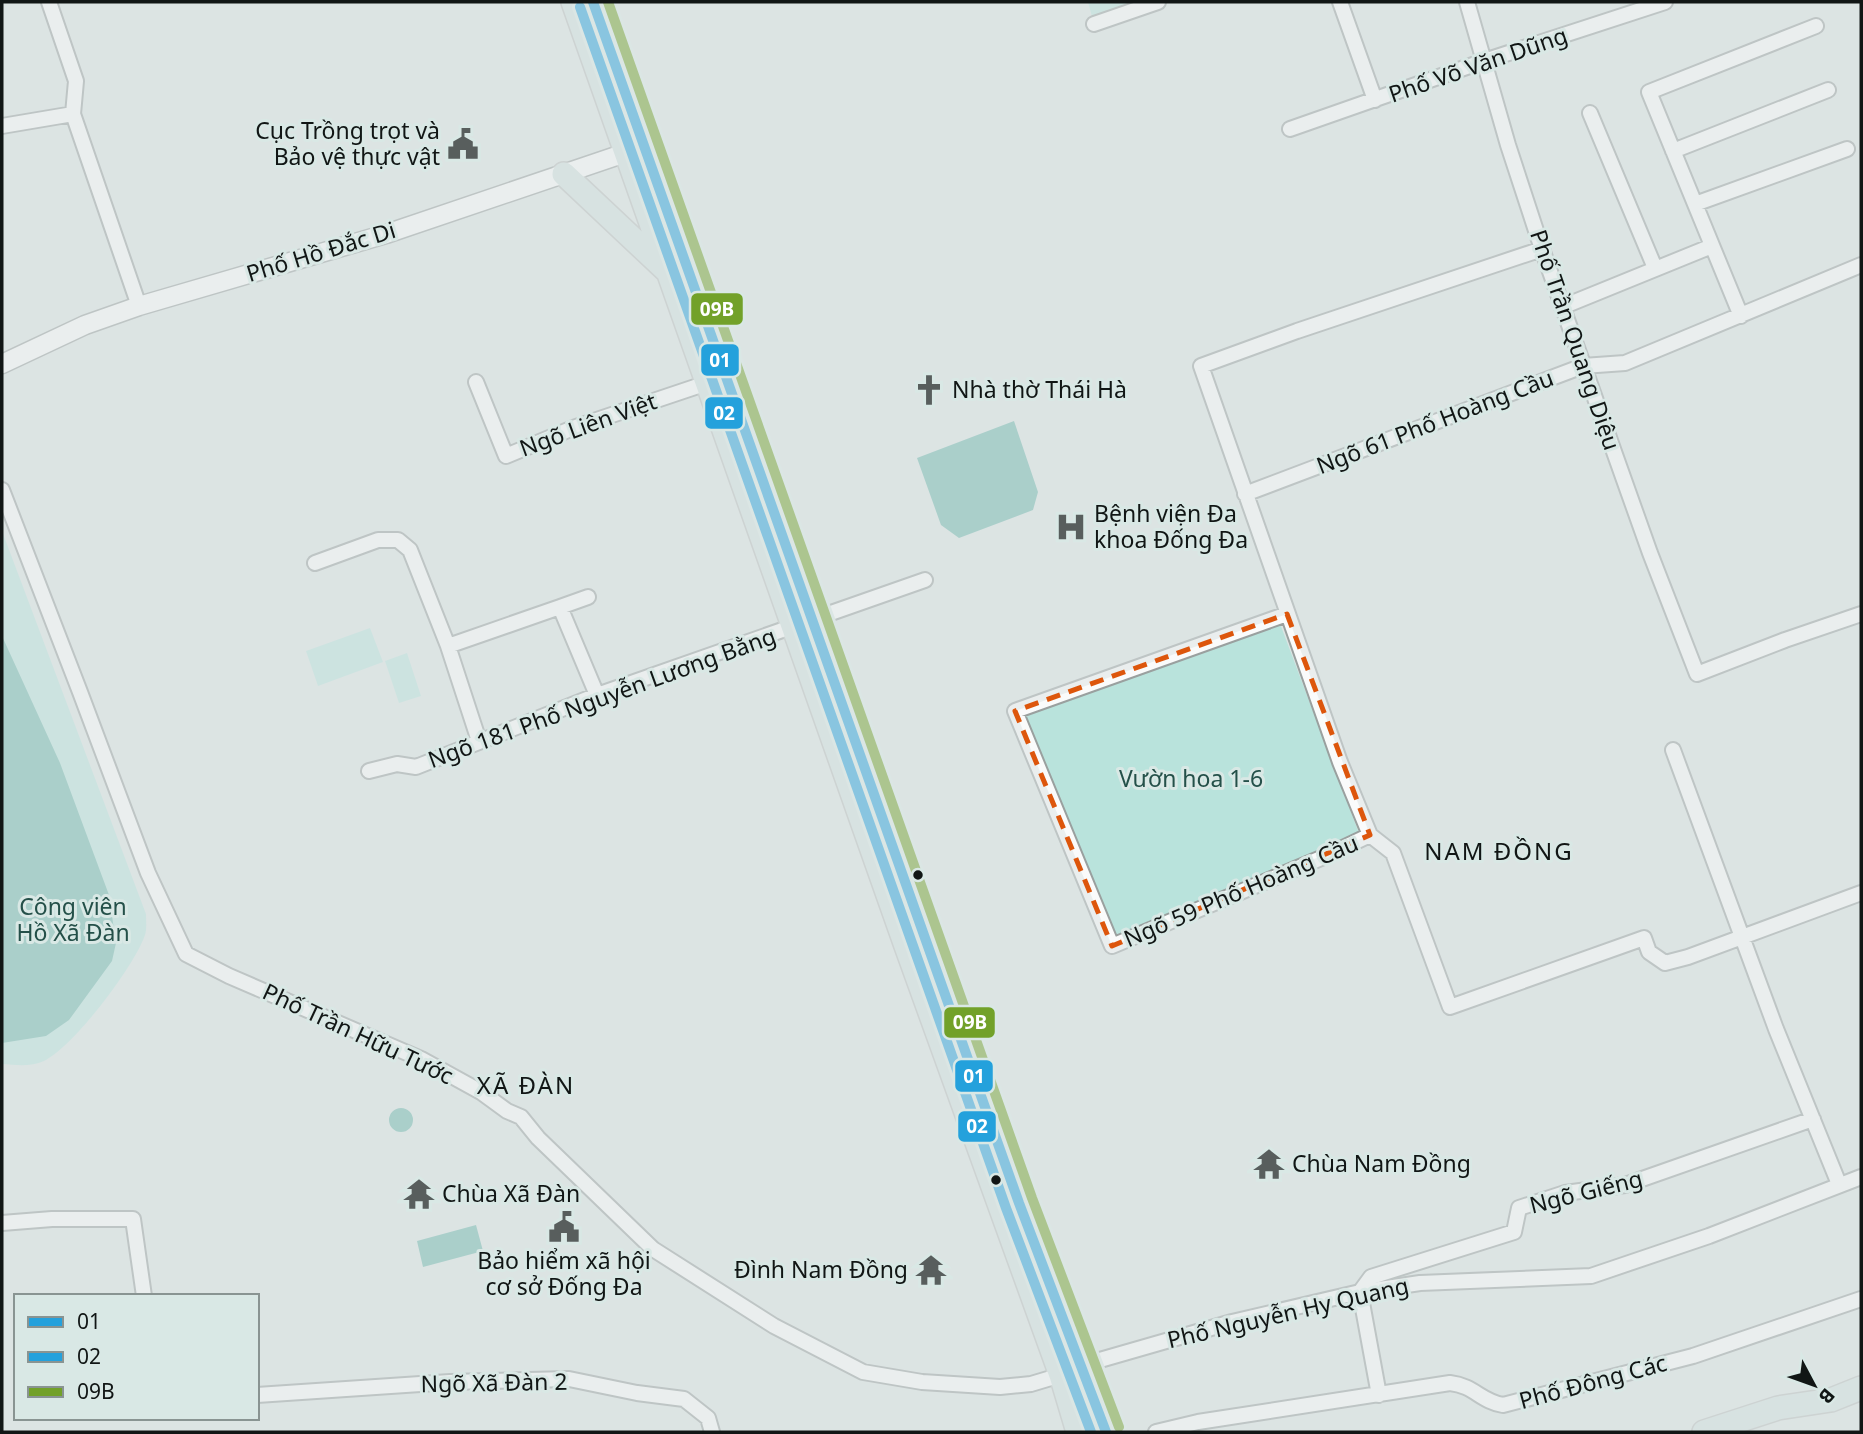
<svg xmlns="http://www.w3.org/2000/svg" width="1863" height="1434" viewBox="0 0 1863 1434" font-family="'Noto Sans',sans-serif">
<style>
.green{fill:#b9e3dc}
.water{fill:#6eb6ac}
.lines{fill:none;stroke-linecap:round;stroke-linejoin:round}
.minor-casing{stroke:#9aa09f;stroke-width:18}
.tertiary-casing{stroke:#9aa09f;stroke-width:21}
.primary-casing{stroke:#babebd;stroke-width:26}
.minor{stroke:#fafbfb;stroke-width:14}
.tertiary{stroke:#fafbfb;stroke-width:18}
.primary{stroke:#d1dfdd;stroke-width:23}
.bus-1-casing{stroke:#d9e8e5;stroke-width:16}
.bus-2-casing{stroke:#d9e8e5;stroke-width:16}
.bus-3-casing{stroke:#d9e8e5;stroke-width:16}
.bus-1{stroke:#24a1dc;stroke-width:10}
.bus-2{stroke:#24a1dc;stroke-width:10}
.bus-3{stroke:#72a129;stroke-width:10}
.marked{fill:none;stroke:#dd560c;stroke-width:5;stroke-dasharray:14 9;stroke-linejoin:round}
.bus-dot{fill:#111615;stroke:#d9e8e5;stroke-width:2.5}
.labels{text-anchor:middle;stroke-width:6;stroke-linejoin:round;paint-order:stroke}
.street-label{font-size:23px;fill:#111615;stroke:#d9e8e5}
.poi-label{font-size:23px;fill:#111615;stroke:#d9e8e5;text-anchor:start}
.park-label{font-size:23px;fill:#245049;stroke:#d9e8e5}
.neighbourhood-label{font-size:24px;letter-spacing:2px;fill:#111615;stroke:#d9e8e5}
.line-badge{stroke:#d9e8e5;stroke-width:2.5}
.badge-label{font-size:19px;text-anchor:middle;font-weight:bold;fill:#fff}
</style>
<rect width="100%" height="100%" fill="#dce4e3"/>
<!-- green -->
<path class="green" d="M1088,2H1158L1094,24Z
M2,531L146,914C146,921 147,929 145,935C134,967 74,1046 44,1061C31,1067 16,1065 2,1064Z
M1279,621L1360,836L1113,940L1025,715Z
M370,628L383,662L318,686L306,651Z
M407,653L421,696L399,703L385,661Z"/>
<!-- water -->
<path class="water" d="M1014,421L1038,492L1033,510L959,538L941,525L917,458Z
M2,636L60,763L109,895L116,943L112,961L69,1020L46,1036L2,1043Z
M389 1120a12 12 0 1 1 24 0a12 12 0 1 1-24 0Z
M476,1225L483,1251L423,1267L417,1241Z"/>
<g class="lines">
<defs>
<path id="minor" d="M49,2L76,81L73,114L139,306
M1340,2L1375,100
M1467,2L1508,145L1542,249L1650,553L1697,674L1785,640L1861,614
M1094,24L1158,2
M1590,113L1655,268
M2,126L73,114
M1290,129L1484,61L1665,2
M1673,151L1828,90
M1695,204L1847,149
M1542,249L1297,331L1201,366L1340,762L1370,835L1393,853L1450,1007L1644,938L1649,952L1665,963L1688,957L1861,893
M1562,307L1712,246
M1741,316L1649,92L1816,26
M476,382L506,456L573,428L707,383
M2,490L80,692L148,873L186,954L229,976L421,1059L481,1092L507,1111L521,1117L538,1138L653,1249L774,1326L863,1372L922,1382L1000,1387L1031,1384L1061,1375
M1245,494L1583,366L1625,363L1861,265
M315,563L378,540H398L410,550L448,646L479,741
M560,607L588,597
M1287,614L1015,711L1112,946L1326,856L1370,835
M448,646L560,607L597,695
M1673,750L1776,1029L1839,1184
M369,771L397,764L416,767L597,695L925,580
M2,1223L52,1219H133L144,1296
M1079,1366L1232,1322L1360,1292L1420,1283L1591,1276L1709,1236L1861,1177
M257,1395L450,1382L569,1379L637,1393L684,1399L708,1418L712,1432
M1379,1395L1360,1292L1371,1277L1514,1232L1519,1208L1565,1193L1625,1185L1813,1119
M1156,1432L1198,1422L1450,1383C1475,1386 1480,1401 1503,1405L1693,1356L1861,1299"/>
<path id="tertiary" d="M2,364L85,325L139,306L386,234L637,149"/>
<path id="primary" d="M573,2L906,946L1061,1375L1078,1432
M593,2L1019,1203L1106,1432
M564,174L666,270
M1704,1432L1778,1408L1831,1400L1861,1388"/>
</defs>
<!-- minor casing -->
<use href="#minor" class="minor-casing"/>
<!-- tertiary casing -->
<use href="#tertiary" class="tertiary-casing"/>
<!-- primary casing -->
<use href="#primary" class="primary-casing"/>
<!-- minor -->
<use href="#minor" class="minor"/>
<!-- tertiary -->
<use href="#tertiary" class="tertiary"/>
<!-- primary -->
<use href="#primary" class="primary"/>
<defs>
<path id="bus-1" d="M593,2L1019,1203L1106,1432"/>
<path id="bus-2" d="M580,7L1006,1208L1091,1432"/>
<path id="bus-3" d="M608,2L1032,1198L1119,1427"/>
</defs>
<!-- bus-1 casing -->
<use href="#bus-1" class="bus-1-casing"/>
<!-- bus-2 casing -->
<use href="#bus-2" class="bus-2-casing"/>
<!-- bus-3 casing -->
<use href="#bus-3" class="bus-3-casing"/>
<!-- bus-1 -->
<use href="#bus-1" class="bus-1"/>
<!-- bus-2 -->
<use href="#bus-2" class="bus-2"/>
<!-- bus-3 -->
<use href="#bus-3" class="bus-3"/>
</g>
<!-- marked area -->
<path d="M0 0H1863V1434H0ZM1287,614L1370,835L1112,946L1015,711Z" fill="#dce4e3" fill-opacity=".55" fill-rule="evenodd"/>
<path class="marked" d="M1287,614L1370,835L1112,946L1015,711Z"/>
<!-- icons -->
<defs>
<symbol id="civic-bare" viewBox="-9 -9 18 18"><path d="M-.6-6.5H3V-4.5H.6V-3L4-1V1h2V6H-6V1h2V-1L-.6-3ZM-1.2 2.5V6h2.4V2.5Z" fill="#585e5d" stroke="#d9e8e5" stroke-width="2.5" paint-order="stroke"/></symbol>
<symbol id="church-bare" viewBox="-9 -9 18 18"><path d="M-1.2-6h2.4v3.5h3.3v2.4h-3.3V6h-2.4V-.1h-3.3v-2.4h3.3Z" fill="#585e5d" stroke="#d9e8e5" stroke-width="2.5" paint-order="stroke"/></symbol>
<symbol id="hospital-bare" viewBox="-9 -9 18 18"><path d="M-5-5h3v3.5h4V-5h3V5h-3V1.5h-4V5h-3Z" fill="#585e5d" stroke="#d9e8e5" stroke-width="2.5" paint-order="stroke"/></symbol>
<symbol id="temple-bare" viewBox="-9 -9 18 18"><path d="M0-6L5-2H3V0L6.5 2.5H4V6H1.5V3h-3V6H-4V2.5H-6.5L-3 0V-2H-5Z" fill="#585e5d" stroke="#d9e8e5" stroke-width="2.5" paint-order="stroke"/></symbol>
</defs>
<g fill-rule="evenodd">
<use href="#civic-bare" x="441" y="122" width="44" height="44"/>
<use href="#church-bare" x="907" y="368" width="44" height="44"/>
<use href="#hospital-bare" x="1049" y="505" width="44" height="44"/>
<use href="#temple-bare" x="1247" y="1142" width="44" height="44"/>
<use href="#temple-bare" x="397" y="1172" width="44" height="44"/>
<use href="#civic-bare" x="542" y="1205" width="44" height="44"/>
<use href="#temple-bare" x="909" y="1248" width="44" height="44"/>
</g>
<!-- markers -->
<g class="bus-dot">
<circle cx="918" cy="875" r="6"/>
<circle cx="996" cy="1180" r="6"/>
</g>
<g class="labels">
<!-- street labels -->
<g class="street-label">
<text transform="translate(1478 65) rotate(-19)" y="8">Phố Võ Văn Dũng</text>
<text transform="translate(321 252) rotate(-17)" y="8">Phố Hồ Đắc Di</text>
<text transform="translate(1575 340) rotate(71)" y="8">Phố Trần Quang Diệu</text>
<text transform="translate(1435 422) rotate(-21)" y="8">Ngõ 61 Phố Hoàng Cầu</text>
<text transform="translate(588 425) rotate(-20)" y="8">Ngõ Liên Việt</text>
<text transform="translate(602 698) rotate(-20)" y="8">Ngõ 181 Phố Nguyễn Lương Bằng</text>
<text transform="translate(1241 891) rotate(-23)" y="8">Ngõ 59 Phố Hoàng Cầu</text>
<text transform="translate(358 1034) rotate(25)" y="8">Phố Trần Hữu Tước</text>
<text transform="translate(1586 1192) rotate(-14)" y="8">Ngõ Giếng</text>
<text transform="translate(1288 1313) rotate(-13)" y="8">Phố Nguyễn Hy Quang</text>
<text transform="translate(1593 1382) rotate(-15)" y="8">Phố Đông Các</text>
<text transform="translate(494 1383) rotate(-1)" y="8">Ngõ Xã Đàn 2</text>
</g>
<!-- poi labels -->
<g class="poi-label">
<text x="440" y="139" text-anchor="end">Cục Trồng trọt và<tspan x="440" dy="26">Bảo vệ thực vật</tspan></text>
<text x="952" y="398">Nhà thờ Thái Hà</text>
<text x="1094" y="522">Bệnh viện Đa<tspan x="1094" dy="26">khoa Đống Đa</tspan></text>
<text x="1292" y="1172">Chùa Nam Đồng</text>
<text x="442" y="1202">Chùa Xã Đàn</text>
<text x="564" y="1269" text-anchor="middle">Bảo hiểm xã hội<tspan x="564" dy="26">cơ sở Đống Đa</tspan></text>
<text x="908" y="1278" text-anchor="end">Đình Nam Đồng</text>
</g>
<!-- park labels -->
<g class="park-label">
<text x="1191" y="787">Vườn hoa 1-6</text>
<text x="73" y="915">Công viên<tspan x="73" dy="26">Hồ Xã Đàn</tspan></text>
</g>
<!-- neighbourhood labels -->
<g class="neighbourhood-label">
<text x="1499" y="860">NAM ĐỒNG</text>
<text x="526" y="1094">XÃ ĐÀN</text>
</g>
</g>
<g class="line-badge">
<rect x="690" y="292" width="54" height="34" rx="7" fill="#72a129"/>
<rect x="700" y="343" width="40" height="34" rx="7" fill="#24a1dc"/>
<rect x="704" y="396" width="40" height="34" rx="7" fill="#24a1dc"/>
<rect x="943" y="1006" width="53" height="33" rx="7" fill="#72a129"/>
<rect x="954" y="1059" width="40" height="34" rx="7" fill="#24a1dc"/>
<rect x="957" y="1110" width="40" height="33" rx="7" fill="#24a1dc"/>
</g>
<g class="badge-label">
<text x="717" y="316">09B</text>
<text x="720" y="367">01</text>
<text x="724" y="420">02</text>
<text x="970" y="1029">09B</text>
<text x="974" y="1083">01</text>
<text x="977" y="1133">02</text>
</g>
<!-- border -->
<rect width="1863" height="1434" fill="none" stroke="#111615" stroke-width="7"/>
<!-- legend -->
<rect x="14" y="1294" width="245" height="126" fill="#d9e8e5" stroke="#899492" stroke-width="2"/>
<rect x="28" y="1317" width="35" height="10" fill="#24a1dc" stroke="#899492" stroke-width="2"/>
<text x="77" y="1329" font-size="21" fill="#111615">01</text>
<rect x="28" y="1352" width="35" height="10" fill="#24a1dc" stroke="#899492" stroke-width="2"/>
<text x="77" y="1364" font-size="21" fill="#111615">02</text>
<rect x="28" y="1387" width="35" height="10" fill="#72a129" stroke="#899492" stroke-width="2"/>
<text x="77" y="1399" font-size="21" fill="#111615">09B</text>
<!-- north arrow -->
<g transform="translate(1814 1385) rotate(131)" stroke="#d9e8e5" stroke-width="5" paint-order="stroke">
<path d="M0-5L12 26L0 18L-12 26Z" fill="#111615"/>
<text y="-10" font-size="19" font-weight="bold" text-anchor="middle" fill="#111615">B</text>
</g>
</svg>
